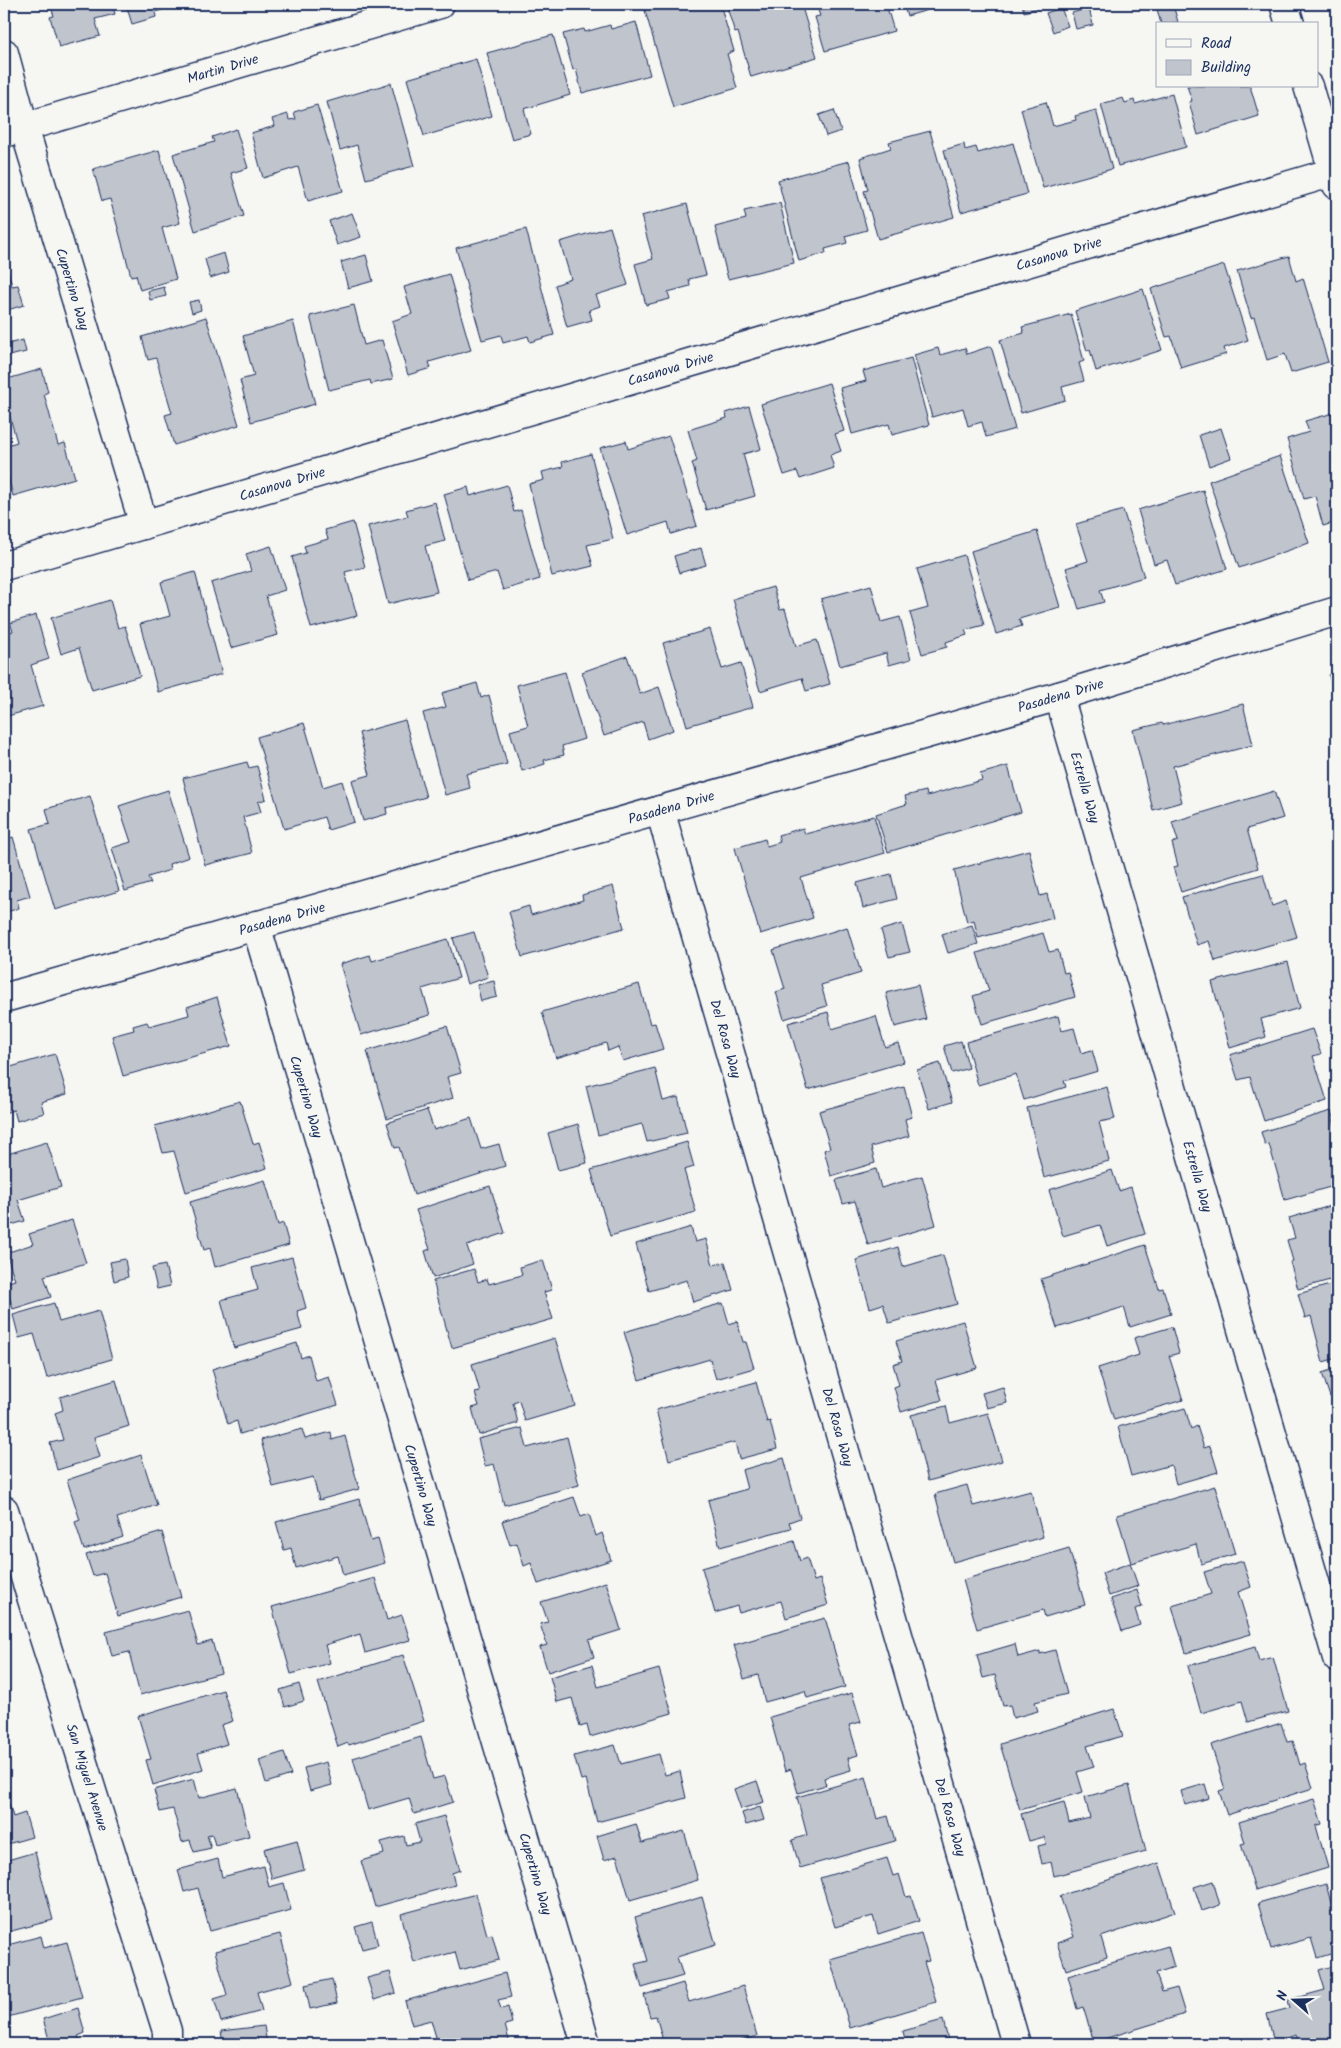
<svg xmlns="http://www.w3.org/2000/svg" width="1341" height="2048" viewBox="0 0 1341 2048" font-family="Kalam,sans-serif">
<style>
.building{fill:#c0c4cd;stroke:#1b2f5e}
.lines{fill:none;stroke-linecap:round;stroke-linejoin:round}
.minor-casing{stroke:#1b2f5e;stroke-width:31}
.minor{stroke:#f6f6f2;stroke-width:28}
.labels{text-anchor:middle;stroke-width:4.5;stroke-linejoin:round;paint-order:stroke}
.street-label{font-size:14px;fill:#1b2f5e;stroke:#f6f6f2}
</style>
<rect width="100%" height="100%" fill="#f6f6f2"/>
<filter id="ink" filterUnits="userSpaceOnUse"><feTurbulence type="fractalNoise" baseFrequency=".02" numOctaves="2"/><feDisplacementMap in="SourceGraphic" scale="10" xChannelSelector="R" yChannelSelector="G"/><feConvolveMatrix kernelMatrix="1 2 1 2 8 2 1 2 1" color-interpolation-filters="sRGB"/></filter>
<g filter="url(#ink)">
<!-- building -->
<path class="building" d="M50,4H112L115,14L95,19L100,36L59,47L50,17L54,16Z
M126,4H183L155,12L156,17L132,24Z
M655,4H720L734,51L727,54L737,88L673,107L644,7Z
M726,4H801L817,57L751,77L738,32L735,33Z
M816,4H886L894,31L825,51L815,17L820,16Z
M903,4H926L928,10L907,16Z
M1022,4H1052L1024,12Z
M1173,5L1178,22L1161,24L1157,9Z
M1061,8L1068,26L1053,32L1046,13Z
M1089,8L1093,25L1076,29L1072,13Z
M636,22L650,75L582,93L576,69L573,70L563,34L584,29L585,32L610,25L611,29Z
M553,35L570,95L524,109L531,134L512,139L487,53Z
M476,59L492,116L424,136L407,79Z
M391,83L414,166L366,179L357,145L340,150L327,102Z
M1187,86H1250L1259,116L1198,135L1189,102L1192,101Z
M1172,94L1186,147L1118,166L1101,104L1123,98L1125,103L1134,100L1135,104Z
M1046,102L1053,126L1076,120L1075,116L1096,110L1112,169L1043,188L1021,109Z
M317,105L343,191L308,201L298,167L263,178L251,133L275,126L272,119L288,114L289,120L296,119L294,112Z
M834,110L841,131L826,136L819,115Z
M236,129L248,168L231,173L244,216L195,231L173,154L214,142L212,137Z
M930,131L954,217L878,239L864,191L868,190L860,158L891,148L889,142Z
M1013,143L1027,194L961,212L944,150L964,144L965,150L976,147L978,153Z
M159,150L180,223L162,228L176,279L140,290L136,275L131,276L110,199L102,201L93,169Z
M849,161L867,230L845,236L847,243L825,249L826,253L799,261L778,180Z
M780,203L794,263L728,279L715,227L746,219L744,211Z
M687,204L706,275L689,279L690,286L668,292L670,299L646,305L635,264L653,259L641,216Z
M352,213L361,237L337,245L329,221Z
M610,227L628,285L596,295L600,306L589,310L592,320L567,327L555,285L571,279L560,242Z
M526,229L554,335L530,342L528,336L503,343L501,335L482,340L456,248Z
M224,253L229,272L210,278L205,259Z
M366,255L373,281L348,288L341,262Z
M4,256L12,286L18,285L24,305L4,311Z
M1289,256L1296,281L1303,278L1328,362L1291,373L1285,354L1267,360L1254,317L1251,318L1237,271Z
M1224,265L1248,340L1224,348L1226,354L1181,368L1171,336L1166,337L1151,289Z
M449,274L471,350L429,362L431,368L408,375L392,321L412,314L404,287Z
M164,287L166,296L150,300L148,291Z
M1143,289L1162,350L1096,371L1090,350L1087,351L1075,311Z
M199,300L201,310L192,313L189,302Z
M354,305L364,345L382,340L393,379L371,384L370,380L329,390L310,316Z
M1071,314L1084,361L1079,363L1084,381L1062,387L1065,400L1021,413L1000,340L1024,333L1022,327Z
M206,317L239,425L174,445L165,415L172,413L156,358L148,360L142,337Z
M293,321L315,404L251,422L240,380L254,376L243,336Z
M23,340L26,352L5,357L4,345Z
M991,346L1015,429L986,437L982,422L968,426L963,408L932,417L914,355L938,348L940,355L965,348L967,354Z
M911,358L929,425L892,435L889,424L852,434L840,388L866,381L863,371Z
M42,369L48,392L44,394L58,445L65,443L75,478L13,496L4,462V446L17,442L6,403L4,404V380Z
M829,383L844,431L835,434L841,451L830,455L834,468L800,479L797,471L784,475L761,404Z
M749,406L761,449L743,454L755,496L706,510L692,463L697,461L688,430L727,418L726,413Z
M1337,412V522L1323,526L1315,496L1304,499L1287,439L1309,432L1305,421Z
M1221,428L1231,458L1209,466L1199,435Z
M669,436L697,526L671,534L668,522L627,535L600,448L626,441L628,449Z
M591,454L613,539L587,545L593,566L552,576L529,484L544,480L542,472L563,467L562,462Z
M1280,456L1309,543L1239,568L1209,481Z
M507,485L514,512L521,510L540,579L503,590L497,572L468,580L444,494L468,487L470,496Z
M1203,490L1227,569L1175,585L1167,560L1154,564L1138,510Z
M435,502L445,541L425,546L437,592L388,604L368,526L408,516L406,510Z
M1123,510L1144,577L1100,590L1104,602L1079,609L1066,568L1088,561L1076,524Z
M353,522L365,567L345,572L357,616L311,628L292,557L306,553L304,546L328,539L325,530Z
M1037,531L1060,607L1019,619L1022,626L996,634L971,551Z
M271,546L285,590L266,596L278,635L231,648L211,583L251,571L246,554Z
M701,548L706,565L679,573L674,556Z
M964,555L984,625L965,630L967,635L946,642L947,647L922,654L910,613L928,608L917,569Z
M195,572L222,674L158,692L140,624L170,616L161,582Z
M871,585L881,622L900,617L911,659L889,665L886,653L840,666L821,599Z
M773,587L780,610L785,609L796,646L817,640L830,684L806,691L802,678L760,691L733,599Z
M110,600L118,628L125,626L140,676L92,690L79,648L61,654L51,618Z
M36,615L49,659L31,665L43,706L4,717V634L13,631L10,623Z
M710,629L722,669L741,663L753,707L687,726L663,643Z
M627,656L640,694L659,687L673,730L648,739L643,722L604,736L582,672Z
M565,672L584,739L562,746L564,755L544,760L545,764L522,771L510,731L528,726L517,685Z
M1337,673V708L1329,675Z
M477,683L481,698L489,695L507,764L466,774L470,788L445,795L423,713L446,707L442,693Z
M1243,704L1253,745L1173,766L1182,802L1153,810L1133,730L1162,723L1163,725Z
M405,720L426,797L386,808L387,814L363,821L352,780L370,775L359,733Z
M304,723L323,787L342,781L354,822L328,830L324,817L284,829L257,737Z
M247,762L249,768L257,766L266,799L258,802L261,812L243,817L252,853L205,865L183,778Z
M1008,766L1021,812L888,852L876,814L907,804L905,796L926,791L927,796L982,780L980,774Z
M168,790L189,857L169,864L170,870L148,877L151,883L125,891L112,848L131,842L119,806Z
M1274,791L1283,818L1247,829L1258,868L1181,892L1173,867L1178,866L1172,843L1178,841L1172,822Z
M90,796L119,891L55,910L31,829L50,824L46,809Z
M874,816L885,853L801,878L813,918L760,934L735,848L765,839L767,846L780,842L778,835L803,828L805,834Z
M13,837L30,896L17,900L19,908L4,913V840Z
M1029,850L1040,896L1047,894L1053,918L978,938L974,920L967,922L954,870Z
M891,874L897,899L863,908L857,883Z
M1263,874L1272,906L1286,901L1297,937L1215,961L1209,941L1197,945L1182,897Z
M613,886L624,928L522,957L509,912L529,906L531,915L583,900L582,895Z
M902,924L910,952L889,957L881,930Z
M972,925L978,944L948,953L942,934Z
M847,927L861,973L821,985L827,1006L784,1019L776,992L785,989L773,950Z
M474,932L488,977L467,984L453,938Z
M1043,933L1049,952L1058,950L1064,973L1068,972L1075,997L982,1024L973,996L989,991L977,953Z
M448,939L459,978L422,989L430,1015L361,1035L340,964L370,955L372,961Z
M1288,962L1300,1008L1261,1019L1266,1037L1230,1048L1212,982Z
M494,981L497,997L481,1001L477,985Z
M639,984L650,1024L655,1023L663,1049L623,1061L618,1047L608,1051L606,1043L556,1058L542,1012Z
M918,985L926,1019L895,1027L886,993Z
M217,997L231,1046L123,1076L112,1036L134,1030L133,1026L147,1022L149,1026L189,1015L187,1007Z
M828,1012L832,1029L876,1016L885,1047L898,1043L904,1062L808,1090L788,1023Z
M1058,1016L1062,1031L1074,1028L1081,1053L1092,1050L1098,1071L1064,1081L1066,1087L1024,1100L1016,1074L978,1085L966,1042Z
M447,1026L461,1073L447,1077L453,1098L387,1119L367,1051Z
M1312,1029L1321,1054L1313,1056L1327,1101L1264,1121L1250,1077L1238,1080L1230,1055Z
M961,1041L969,1068L952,1073L944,1046Z
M55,1054L67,1094L41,1102L44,1113L17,1121L14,1110L4,1113V1069Z
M940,1063L952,1102L929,1109L917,1070Z
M655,1068L663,1101L678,1097L687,1133L647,1142L642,1124L598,1135L586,1086Z
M904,1087L912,1117L905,1119L909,1136L871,1147L875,1163L831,1176L824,1150L830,1148L819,1111Z
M1107,1087L1115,1119L1099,1122L1109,1161L1044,1178L1027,1108Z
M240,1101L253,1144L259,1142L267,1168L186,1192L174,1151L163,1153L155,1126Z
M427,1110L434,1130L471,1118L481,1149L499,1144L505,1166L414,1195L399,1147L395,1148L387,1123Z
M1331,1111L1337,1132V1185L1285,1200L1269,1144L1265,1145L1261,1132Z
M578,1124L587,1163L558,1170L548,1133Z
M47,1142L61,1187L18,1200L25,1221L4,1227V1155Z
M687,1142L694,1167L684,1170L696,1212L610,1236L591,1170Z
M876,1169L881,1188L922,1176L936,1225L868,1245L855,1201L843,1204L836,1180Z
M1112,1170L1119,1191L1131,1187L1145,1234L1107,1246L1100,1225L1063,1236L1049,1190Z
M265,1180L278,1225L283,1223L289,1245L215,1267L210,1248L204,1250L190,1202Z
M490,1186L505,1233L467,1246L473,1264L433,1278L425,1251L430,1249L416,1210Z
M1337,1204V1278L1298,1289L1290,1262L1293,1261L1287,1240L1295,1238L1289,1218Z
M72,1220L86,1263L44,1276L51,1297L13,1309L5,1283L15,1280L6,1253L33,1244L29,1234Z
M691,1227L695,1242L706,1239L713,1265L725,1262L733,1290L693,1302L687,1280L649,1291L636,1244Z
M1145,1245L1159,1289L1163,1288L1171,1314L1130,1327L1124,1307L1057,1328L1041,1279Z
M898,1247L903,1267L943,1255L957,1304L889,1323L883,1304L870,1308L856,1260Z
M292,1257L306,1308L297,1311L302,1329L234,1348L221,1300L258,1290L252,1268Z
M125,1259L128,1277L114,1281L110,1262Z
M543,1260L552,1290L544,1292L553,1319L452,1348L433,1281L474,1269L478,1282L487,1279L489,1284L522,1275L520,1267Z
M165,1265L170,1286L157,1289L152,1268Z
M1337,1283V1358L1323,1362L1311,1316L1305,1318L1298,1294Z
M54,1303L59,1322L99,1311L112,1359L47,1378L34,1334L19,1338L13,1315Z
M723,1303L729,1324L737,1321L743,1342H746L754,1368L716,1379L710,1359L639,1380L624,1332Z
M963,1321L977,1368L936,1380L942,1400L901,1412L894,1387L899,1385L893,1364L902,1361L896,1341Z
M1172,1327L1179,1353L1169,1356L1183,1400L1114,1420L1098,1368L1139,1355L1134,1338Z
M555,1338L575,1406L525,1421L519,1401L513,1403L518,1423L479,1435L472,1408L479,1406L475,1393L480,1392L472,1364Z
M297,1343L301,1358L309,1355L316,1381L329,1377L338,1405L240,1434L237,1421L228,1424L212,1369Z
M1337,1368V1395L1330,1397L1322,1373Z
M116,1380L129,1426L94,1437L100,1457L57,1470L50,1443L63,1440L55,1413L63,1410L60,1397Z
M756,1382L767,1422L770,1421L777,1449L739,1459L735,1442L669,1460L656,1410Z
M1003,1387L1007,1403L987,1408L982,1393Z
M946,1406L950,1423L988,1413L1002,1461L928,1481L911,1415Z
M1185,1408L1191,1429L1197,1426L1204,1448L1210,1446L1218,1472L1176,1484L1171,1465L1131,1476L1118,1427Z
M522,1428L527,1448L567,1437L579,1485L504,1505L494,1464L485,1466L478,1439Z
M302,1429L305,1439L331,1432L332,1440L345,1436L359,1489L319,1500L313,1477L273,1487L261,1440Z
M141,1455L157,1505L117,1518L123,1537L84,1550L75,1522L80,1520L67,1480Z
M784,1458L800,1518L789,1522L791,1528L720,1547L708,1500L747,1489L742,1470Z
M967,1485L973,1506L1031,1491L1043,1537L953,1562L935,1494Z
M1215,1486L1235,1554L1201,1564L1196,1544L1131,1563L1117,1515Z
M574,1497L581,1517L589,1514L596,1536L602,1533L611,1560L538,1584L531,1563L524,1566L517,1543L510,1545L502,1521Z
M359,1499L371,1541L378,1539L385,1563L343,1575L338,1556L296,1568L291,1548L284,1550L276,1522Z
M162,1532L181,1597L118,1616L105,1573L93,1576L86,1555Z
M794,1541L800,1561L807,1558L814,1581L820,1579L828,1605L786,1618L781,1601L739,1613L737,1606L715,1613L702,1568Z
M1069,1548L1085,1605L1045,1617L1043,1610L977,1629L963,1580Z
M1243,1561L1251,1587L1238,1592L1251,1634L1186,1653L1172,1606L1211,1594L1204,1572Z
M1130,1563L1138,1586L1109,1596L1102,1573Z
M375,1578L387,1620L402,1615L410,1640L365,1653L360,1634L325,1645L330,1663L291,1674L272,1607Z
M606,1582L621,1630L589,1640L594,1657L548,1672L540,1647L547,1645L540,1624L548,1622L541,1602Z
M1137,1590L1142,1607L1135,1609L1140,1625L1122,1631L1111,1599Z
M188,1610L198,1645L212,1641L221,1673L140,1695L129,1652L112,1656L106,1632Z
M825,1618L845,1687L807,1698L805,1691L765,1702L758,1675L744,1679L734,1645Z
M1015,1644L1018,1657L1040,1651V1654L1055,1650L1067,1694L1035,1702L1038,1711L1013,1718L1010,1705L1003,1706L995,1675L983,1678L977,1655Z
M1255,1647L1259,1661L1273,1657L1288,1711L1248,1722L1242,1701L1201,1713L1188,1666Z
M403,1655L424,1721L349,1745L348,1743L338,1747L318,1682Z
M592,1665L598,1687L659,1669L672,1713L590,1737L587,1725L580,1727L572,1698L557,1702L550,1677Z
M299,1684L304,1701L285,1707L280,1690Z
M223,1690L233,1721L221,1725L227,1744L198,1753L203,1769L153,1785L146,1760L151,1759L138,1716Z
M852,1693L861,1722L849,1725L858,1755L848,1758L851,1770L824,1778L826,1785L798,1793L791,1769L785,1771L770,1717Z
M1114,1709L1123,1736L1087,1746L1094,1767L1077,1772L1083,1792L1020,1810L1000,1744Z
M1281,1723L1287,1742L1293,1741L1300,1765L1305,1763L1313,1788L1227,1815L1219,1791L1225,1789L1211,1745Z
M421,1737L433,1779L445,1776L453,1802L414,1814L409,1798L368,1810L353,1758Z
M615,1745L621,1764L659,1754L665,1775L680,1771L686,1798L597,1822L586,1779L581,1780L574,1756Z
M284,1752L291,1775L266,1783L259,1760Z
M326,1762L332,1785L310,1791L304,1768Z
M866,1777L877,1819L888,1816L895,1841L800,1868L792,1840L807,1835L797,1797Z
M194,1779L199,1798L237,1788L249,1836L215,1845L212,1834L207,1835L211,1848L194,1852L190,1840L182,1842L173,1809L160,1812L154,1790Z
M757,1781L764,1802L741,1809L734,1789Z
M1205,1784L1209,1798L1185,1805L1181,1791Z
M1129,1785L1146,1851L1054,1876L1051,1862L1042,1864L1038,1846L1046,1844L1044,1837L1029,1841L1021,1814L1064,1802L1069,1823L1090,1818L1085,1797Z
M4,1786L13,1817L25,1813L32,1837L4,1845Z
M1314,1799L1322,1824L1316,1826L1328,1868L1255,1890L1241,1844L1245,1843L1239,1822Z
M760,1807L764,1820L746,1825L742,1813Z
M444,1816L460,1870L452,1873L455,1885L375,1907L361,1861L384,1854L381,1842L404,1836L406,1845L420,1842L415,1824Z
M636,1824L642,1843L684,1831L698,1880L630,1900L617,1856L604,1860L597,1836Z
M297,1840L304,1870L272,1879L264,1849Z
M35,1852L53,1920L4,1933V1861Z
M887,1858L893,1876L899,1874L906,1897L911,1896L919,1921L878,1934L873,1916L835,1927L820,1878Z
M218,1859L222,1877L264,1866L269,1887L284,1883L291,1910L210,1931L198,1888L184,1892L178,1870Z
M1159,1863L1175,1912L1101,1937L1107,1957L1066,1970L1057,1943L1074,1937L1060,1896Z
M1213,1881L1220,1905L1202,1911L1194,1887Z
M1326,1884L1331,1903L1337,1901V1952L1317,1958L1311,1938L1271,1949L1258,1903Z
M476,1894L487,1935L492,1934L499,1960L460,1970L455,1952L414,1963L401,1914Z
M702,1897L716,1945L677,1957L683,1976L642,1988L635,1964L648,1961L635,1917Z
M372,1922L378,1945L362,1949L355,1927Z
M921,1933L929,1961L924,1962L936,2002L850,2028L830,1959Z
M280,1934L293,1982L257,1992L262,2011L221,2022L214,1999L227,1995L215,1951Z
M41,1936L44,1948L67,1942L82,1997L4,2018V1946Z
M1168,1946L1174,1967L1156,1973L1162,1992L1177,1988L1185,2014L1094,2042L1083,2007L1077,2009L1068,1976Z
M1337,1965V2040L1322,2044H1299L1296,2035L1274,2042L1267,2014L1290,2008L1288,2000L1325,1990L1319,1970Z
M390,1972L396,1993L374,2000L367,1978Z
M505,1973L511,1997L498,2000L501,2009L508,2007L512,2023L505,2025L510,2044H438L431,2020L412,2025L405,2001Z
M332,1979L337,2003L310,2009L305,1985Z
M683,1983L689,2002L743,1986L757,2036L730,2044H664L656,2016L650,2017L644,1995Z
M78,2008L85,2033L78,2036L81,2044H30L49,2039L43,2019Z
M943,2020L949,2044H906L903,2031Z
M264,2026L267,2044H223L221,2031Z
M329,2039L330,2044H285Z
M1149,2042L1205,2044H1149Z"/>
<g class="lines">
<defs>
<g id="minor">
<path d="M1284,4L1290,24"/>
<path id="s1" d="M4,53L24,127L144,525"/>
<path d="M1308,86L1337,185"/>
<path id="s2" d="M4,133L440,4"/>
<path id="s3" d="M4,566L1337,171"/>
<path id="s4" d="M1059,696L1337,1658"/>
<path id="s5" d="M660,810L1016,2044"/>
<path id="s6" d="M256,925L586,2044"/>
<path id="s7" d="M4,998L1059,696L1337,611"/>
<path id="s8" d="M4,1510L167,2031V2044"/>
</g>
</defs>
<!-- minor casing -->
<use href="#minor" class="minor-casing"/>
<!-- minor -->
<use href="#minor" class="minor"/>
</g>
</g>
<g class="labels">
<!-- street labels -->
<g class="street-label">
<text dy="5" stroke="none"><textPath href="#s2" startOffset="228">Martin Drive</textPath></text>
<text dy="5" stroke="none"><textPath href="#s3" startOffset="1100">Casanova Drive</textPath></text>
<text dy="5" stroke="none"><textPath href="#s1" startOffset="246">Cupertino Way</textPath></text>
<text dy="5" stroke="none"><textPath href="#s3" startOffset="695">Casanova Drive</textPath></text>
<text dy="5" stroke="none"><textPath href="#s3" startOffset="290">Casanova Drive</textPath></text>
<text dy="5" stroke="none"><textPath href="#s7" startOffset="1099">Pasadena Drive</textPath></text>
<text dy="5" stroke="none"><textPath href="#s4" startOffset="95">Estrella Way</textPath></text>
<text dy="5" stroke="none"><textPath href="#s7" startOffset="694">Pasadena Drive</textPath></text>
<text dy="5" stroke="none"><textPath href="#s7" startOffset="289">Pasadena Drive</textPath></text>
<text dy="5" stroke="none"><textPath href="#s5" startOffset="238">Del Rosa Way</textPath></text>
<text dy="5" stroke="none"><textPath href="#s6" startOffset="179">Cupertino Way</textPath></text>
<text dy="5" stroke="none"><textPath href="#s4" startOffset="500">Estrella Way</textPath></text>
<text dy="5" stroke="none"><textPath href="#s5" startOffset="642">Del Rosa Way</textPath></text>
<text dy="5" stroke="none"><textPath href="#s6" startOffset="584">Cupertino Way</textPath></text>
<text dy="5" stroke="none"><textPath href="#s8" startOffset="280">San Miguel Avenue</textPath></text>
<text dy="5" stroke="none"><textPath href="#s5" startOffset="1048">Del Rosa Way</textPath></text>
<text dy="5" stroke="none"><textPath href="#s6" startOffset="989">Cupertino Way</textPath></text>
</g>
</g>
<!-- margin -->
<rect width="1341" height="2048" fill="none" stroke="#f6f6f2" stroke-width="20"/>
<rect x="10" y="10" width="1321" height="2028" fill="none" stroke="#1b2f5e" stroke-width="2" filter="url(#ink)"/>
<!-- legend -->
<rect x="1156" y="22" width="162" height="65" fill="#f6f6f2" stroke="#9ea6b7"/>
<rect x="1166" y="39" width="25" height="8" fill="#f6f6f2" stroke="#9ea6b7"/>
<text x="1201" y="48" font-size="15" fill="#1b2f5e">Road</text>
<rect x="1166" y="60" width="25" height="15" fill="#c0c4cd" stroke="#9ea6b7"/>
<text x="1201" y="72" font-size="15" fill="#1b2f5e">Building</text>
<!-- north arrow -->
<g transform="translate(1294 2000) rotate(290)" stroke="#f6f6f2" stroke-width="4" paint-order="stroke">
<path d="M0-4L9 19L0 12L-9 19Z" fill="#1b2f5e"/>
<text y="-8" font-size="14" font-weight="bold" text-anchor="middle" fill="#1b2f5e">N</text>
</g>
</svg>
